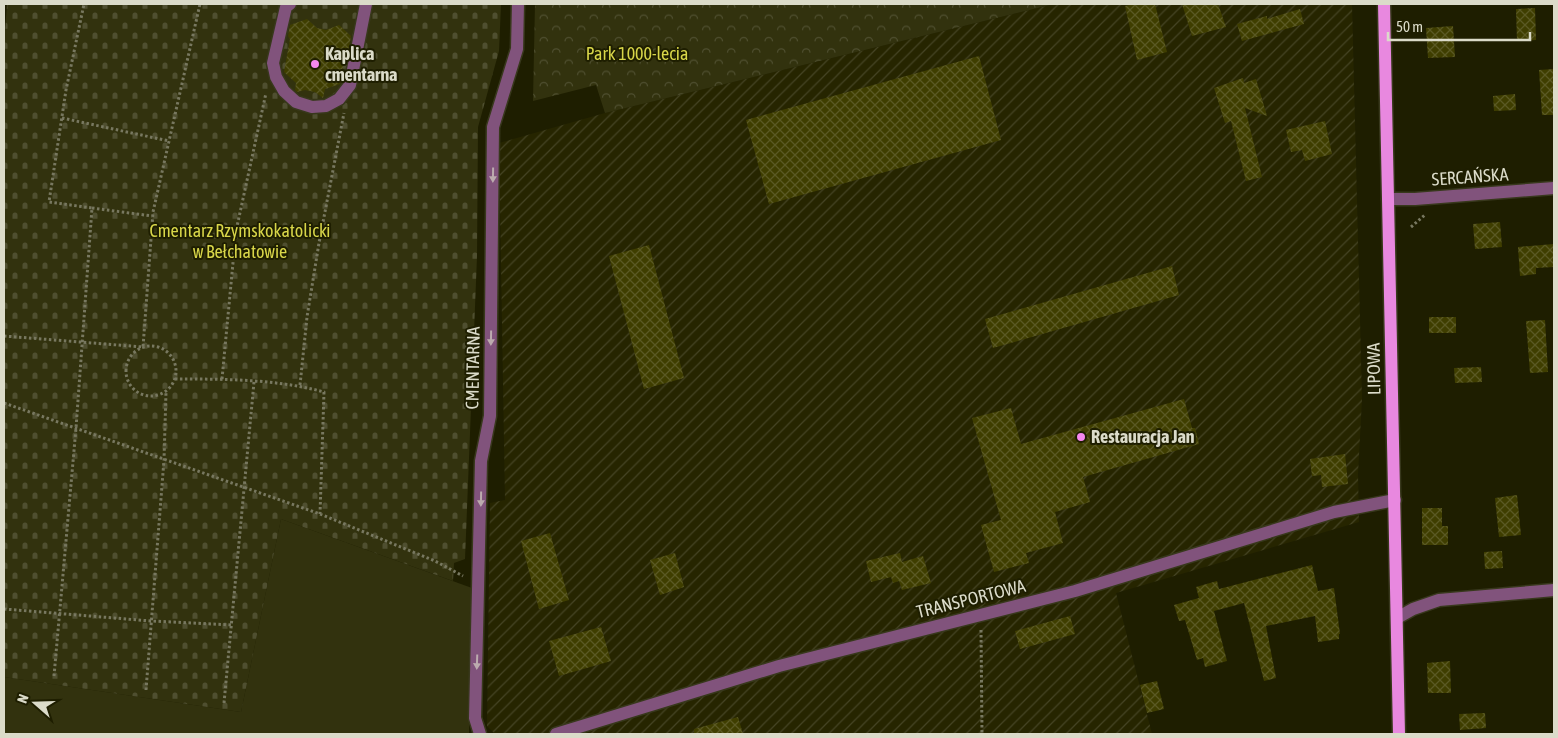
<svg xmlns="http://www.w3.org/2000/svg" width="1558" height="738" viewBox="0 0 1558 738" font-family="'Asap Condensed',sans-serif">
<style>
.industrial{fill:url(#industrial-furrows)}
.green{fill:#32320e}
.cemetery{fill:url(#cemetery-stones)}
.park{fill:url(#park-crowns)}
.building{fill:url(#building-cross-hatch)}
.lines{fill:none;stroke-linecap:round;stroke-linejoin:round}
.minor-casing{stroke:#38381c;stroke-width:15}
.major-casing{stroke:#38381c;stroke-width:15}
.path{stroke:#787860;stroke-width:3;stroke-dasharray:2.5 2.5;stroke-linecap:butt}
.minor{stroke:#81537c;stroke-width:12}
.major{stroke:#e888df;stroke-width:12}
.oneway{fill:#bcabae}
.poi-dot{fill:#f688ed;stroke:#1e1e00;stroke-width:2}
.labels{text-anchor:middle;stroke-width:4;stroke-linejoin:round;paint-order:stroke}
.poi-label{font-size:18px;font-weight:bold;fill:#dbdbc9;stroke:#1e1e00;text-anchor:start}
.park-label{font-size:18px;fill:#d8d649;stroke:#1e1e00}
.street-label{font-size:18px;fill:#dbdbc9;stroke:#1e1e00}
</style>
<defs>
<pattern id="industrial-furrows" width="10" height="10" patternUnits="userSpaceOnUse" patternTransform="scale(1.25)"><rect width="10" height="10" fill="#262500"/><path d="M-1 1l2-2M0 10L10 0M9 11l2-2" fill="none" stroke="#454424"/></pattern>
<pattern id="cemetery-stones" width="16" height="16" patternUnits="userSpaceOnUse" patternTransform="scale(1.25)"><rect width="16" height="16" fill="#32320e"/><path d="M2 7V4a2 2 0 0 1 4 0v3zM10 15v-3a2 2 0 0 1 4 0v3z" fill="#4f4f30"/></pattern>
<pattern id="park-crowns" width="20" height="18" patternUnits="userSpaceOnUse" patternTransform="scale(1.25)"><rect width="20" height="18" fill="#32320e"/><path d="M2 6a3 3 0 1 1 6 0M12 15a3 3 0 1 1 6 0" fill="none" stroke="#4f4f30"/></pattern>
<pattern id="building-cross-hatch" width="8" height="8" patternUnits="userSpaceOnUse" patternTransform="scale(1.25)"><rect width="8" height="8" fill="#3f3e00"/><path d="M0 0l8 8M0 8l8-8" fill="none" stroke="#5a5924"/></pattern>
</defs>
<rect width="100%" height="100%" fill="#1e1e00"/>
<!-- industrial -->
<path class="industrial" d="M1054,4H1352L1362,399L1358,474L1359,522L1116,593L1152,734H495L487,726L490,503L505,500L499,143L605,113Z"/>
<!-- green -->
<path class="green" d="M281,519L472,588L469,734H4V677L241,712Z"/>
<!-- cemetery -->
<path class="cemetery" d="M7,4H501L499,51L478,127L477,256L465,559L454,563L453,581L281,519L241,712L4,677V45Z"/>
<!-- park -->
<path class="park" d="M535,4H1054L605,113L596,85L533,101Z"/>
<!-- building -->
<path class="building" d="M1134,4H1155L1167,52L1137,60L1125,6Z
M1182,4H1218L1226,27L1192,36Z
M1535,8L1536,40L1517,41L1516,9Z
M1300,9L1304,24L1242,41L1237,24L1267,16V19Z
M307,19L317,28L326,30L339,25L351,36L348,54L345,55L340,84L325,89L323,98L315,92L305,90L297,92L295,90L296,83L284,72L290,39L288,36L290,25Z
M1453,26L1455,57L1428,58L1426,28Z
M979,56L1001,140L769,204L746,120Z
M1554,69V115H1542L1539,70Z
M1243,78L1244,83L1256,79L1267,116L1245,108L1262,177L1246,181L1231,121L1225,123L1214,88Z
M1515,94L1516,110L1494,111L1493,96Z
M1325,121L1332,154L1305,161L1302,150L1291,152L1286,130Z
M1500,222L1502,247L1475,249L1473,224Z
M1554,244V267L1536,268V274L1520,276L1518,247Z
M649,245L684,378L644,389L609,256Z
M1172,266L1179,295L993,348L985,319Z
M1429,317H1456V333H1429Z
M1545,320L1548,372L1530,373L1526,321Z
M1481,367L1482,382L1455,383L1454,368Z
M1184,399L1192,428H1195L1199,444L1083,477L1090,502L1055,512L1063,543L1026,553L1029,563L994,572L981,525L1001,520L972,418L1011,408L1021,444Z
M1345,454L1348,484L1322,487L1321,475L1312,476L1310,459Z
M1517,495L1521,535L1499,537L1495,498Z
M1422,508H1442V526H1448V545H1422Z
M550,533L569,600L539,609L521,541Z
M1502,551L1503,568L1485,569L1484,552Z
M675,553L684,587L660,595L650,560Z
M900,553L902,562L923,556L931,583L902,590L899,581L893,583L891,577L871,582L866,561Z
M1312,565L1318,591L1334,588L1340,634H1339V639L1318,642L1315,616L1266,626L1276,678L1264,681L1244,603L1214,611L1227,661L1205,667L1203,658L1197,660L1185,620L1179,621L1174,605L1199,598L1196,587L1217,581L1219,589Z
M1070,616L1075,634L1020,649L1015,631Z
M601,627L611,661L559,676L549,641Z
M1450,661L1451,693H1428L1427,663Z
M1157,681L1164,709L1147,713L1140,685Z
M1485,713L1486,728L1460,730L1459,714Z
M738,717L743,734H694V729Z"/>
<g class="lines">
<defs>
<path id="minor" d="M290,4L286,7L273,63L276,77L284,91L296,102L312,107L326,106L339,99L350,85L366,4
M1388,199H1415L1554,188
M1397,618L1413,609L1439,600L1554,590
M480,734L475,718L481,461L490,416L493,127L517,49L518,4
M556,734L779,666L1075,591L1334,512L1395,500"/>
<path id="major" d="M1384,4L1399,734"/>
</defs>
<!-- minor casing -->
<use href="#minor" class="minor-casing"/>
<!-- major casing -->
<use href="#major" class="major-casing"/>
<!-- path -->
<path class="path" d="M62,118L169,141
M92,208L152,216
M1411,227L1426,214
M4,336L143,347L153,212L200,4
M126 371a25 25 0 1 1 50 0a25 25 0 1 1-50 0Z
M175,379C224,379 276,379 324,392L320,514
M222,379L236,231L266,93
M300,385L307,317L319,243L344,113
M4,403L320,514L435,561L463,576
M4,609L151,621L232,625
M981,630L982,734
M54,676L76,428L92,208L49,202L66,90L84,4
M146,690L164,460L166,392
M224,703L254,382"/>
<!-- minor -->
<use href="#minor" class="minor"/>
<!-- major -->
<use href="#major" class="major"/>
</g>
<!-- one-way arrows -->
<defs><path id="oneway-solid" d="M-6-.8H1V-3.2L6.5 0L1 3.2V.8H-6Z" transform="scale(1.25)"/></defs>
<g class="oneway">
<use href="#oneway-solid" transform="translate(493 175) rotate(91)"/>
<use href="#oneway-solid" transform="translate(491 338) rotate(91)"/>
<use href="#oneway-solid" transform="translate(481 499) rotate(91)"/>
<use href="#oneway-solid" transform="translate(477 662) rotate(92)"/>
</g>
<!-- markers -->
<g class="poi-dot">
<circle cx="315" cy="64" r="5"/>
<circle cx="1081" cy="437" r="5"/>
</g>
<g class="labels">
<!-- poi labels -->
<g class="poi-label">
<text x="325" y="60">Kaplica<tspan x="325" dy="21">cmentarna</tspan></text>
<text x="1091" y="443">Restauracja Jan</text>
</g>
<!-- park labels -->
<g class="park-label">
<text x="637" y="60">Park 1000-lecia</text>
<text x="240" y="237">Cmentarz Rzymskokatolicki<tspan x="240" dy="21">w Bełchatowie</tspan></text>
</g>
<!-- street labels -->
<g class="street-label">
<text transform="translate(1470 177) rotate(-4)" y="6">SERCAŃSKA</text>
<text transform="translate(473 368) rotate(-89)" y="6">CMENTARNA</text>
<text transform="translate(1374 369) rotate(-91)" y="6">LIPOWA</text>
<text transform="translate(971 599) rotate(-14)" y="6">TRANSPORTOWA</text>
</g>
</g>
<!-- border -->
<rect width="1558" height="738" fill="none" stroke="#dbdbc9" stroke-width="10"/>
<!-- north arrow -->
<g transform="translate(35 703) rotate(290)" stroke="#1e1e00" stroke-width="4" paint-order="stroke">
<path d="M0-4L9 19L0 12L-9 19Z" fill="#dbdbc9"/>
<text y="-8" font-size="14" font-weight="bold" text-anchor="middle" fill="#dbdbc9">N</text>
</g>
<!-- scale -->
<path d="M1388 32v8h142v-8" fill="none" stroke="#dbdbc9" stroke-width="2.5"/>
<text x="1396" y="32" font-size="15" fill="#dbdbc9" stroke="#1e1e00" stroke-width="4" paint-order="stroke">50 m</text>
</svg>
